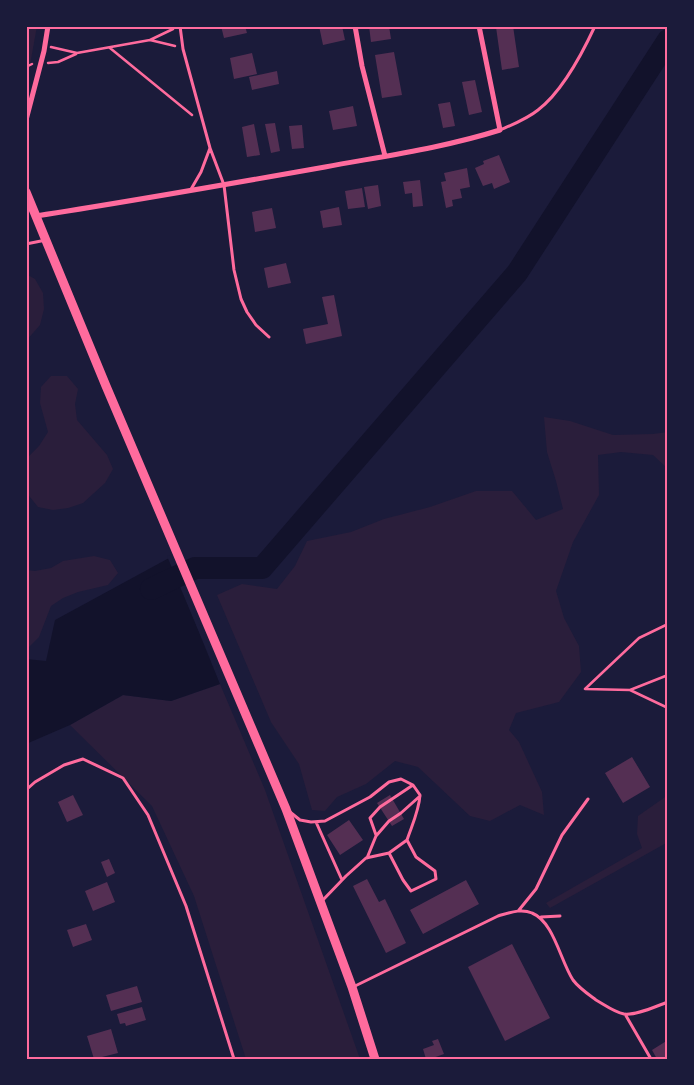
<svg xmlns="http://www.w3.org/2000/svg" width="694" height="1085" viewBox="0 0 694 1085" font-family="Mulish,sans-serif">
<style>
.green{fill:#2a1e3b}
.water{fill:#12122b}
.pier{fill:#1b1b3a}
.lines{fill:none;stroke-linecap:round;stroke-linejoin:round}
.river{stroke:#12122b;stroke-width:22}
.building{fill:#542f53}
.path{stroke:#ff6b9d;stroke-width:2.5}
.service{stroke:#ff6b9d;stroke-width:3}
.minor{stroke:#ff6b9d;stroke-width:5}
.secondary{stroke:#ff6b9d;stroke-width:9}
.neatline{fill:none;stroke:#ff6b9d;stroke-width:2}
</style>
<rect width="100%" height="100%" fill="#1b1b3a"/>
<!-- green -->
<path class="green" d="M26,26H37L26,87Z
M26,274L35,279L43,293L44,309L40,325L26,341Z
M51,376H67L78,389L75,404L77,420L107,455L113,469L105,483L83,503L68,508L53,510L38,507L26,492V459L39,446L48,432L40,403L41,387Z
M544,417L570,421L613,435L653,434L668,432V469L653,455L621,452L598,455L599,495L573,542L556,591L564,618L579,646L581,672L559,702L516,713L509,730L519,742L542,792L544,815L520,805L490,821L470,816L418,767L395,761L366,784L337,797L325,811L312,810L299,764L271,722L217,595L242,584L277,589L295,566L307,541L351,532L384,519L430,507L476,491H512L536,520L563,509L556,481L547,452Z
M94,556L110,560L118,573L108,585L78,592L63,598L51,606L39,637L28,648H26V570L35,571L51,568L63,561Z
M220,684L265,790L360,1059H246L194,896L152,806L70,725L123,695L171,701Z
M668,795V842L550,908L546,903L642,848L637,834L638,816Z"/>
<!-- water -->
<path class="water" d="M169,558L220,684L171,701L123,695L70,725L26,744V659L46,661L55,620Z"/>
<!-- pier -->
<path class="pier" d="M167,556L170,555L172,557L223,683L222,686Z"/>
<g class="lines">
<!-- river -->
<path class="river" d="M151,589L195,568H262L517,273L668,40"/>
</g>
<!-- building -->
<path class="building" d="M221,26H245L247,33L224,38Z
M319,26H342L345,40L323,45Z
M369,26H389L391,39L371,42Z
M501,26H513L519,67L502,70L496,27Z
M394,52L402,95L382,98L375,55Z
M252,53L257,74L234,79L230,58Z
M277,71L279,84L252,90L249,77Z
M475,80L482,112L469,115L462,82Z
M450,102L455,126L443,128L438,104Z
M353,106L357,126L333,130L329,111Z
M275,123L280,151L271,153L265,124Z
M254,124L260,155L247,157L242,127Z
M302,125L304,148L292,149L289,126Z
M499,155L510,182L494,189L492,183L483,186L475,168L484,164L483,161Z
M467,168L470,187L460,189L462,198L452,200L453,206L446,208L441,182L446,181L444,173Z
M420,180L423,206L413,207L412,193L405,194L403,182Z
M378,185L381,206L368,209L364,187Z
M362,188L365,207L348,209L345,191Z
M339,207L342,225L323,228L320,211Z
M272,208L276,228L255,232L252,212Z
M286,263L291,283L268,288L264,268Z
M334,295L342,336L306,344L303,329L328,324L322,297Z
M632,757L650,787L623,803L605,773Z
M73,795L83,815L67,822L58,802Z
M390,795L404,819L392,826L377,803Z
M349,820L363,840L340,855L327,835Z
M109,859L115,873L107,877L101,862Z
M367,879L379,902L385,899L406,943L386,953L353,886Z
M466,880L479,904L423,934L410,910Z
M107,882L115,902L93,911L85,891Z
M86,924L92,940L73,947L67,930Z
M512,944L550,1018L505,1041L468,967Z
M137,986L142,1002L111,1011L106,995Z
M142,1007L146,1020L126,1026L125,1023L120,1024L117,1014Z
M111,1029L118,1053L94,1059L87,1036Z
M438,1039L444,1054L430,1059H426L423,1049L434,1045L432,1041Z
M668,1040V1059H657L652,1050Z"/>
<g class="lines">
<!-- path -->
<path class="path" d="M173,29L150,40L175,46
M51,47L77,53L150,40
M110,48L192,115
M48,63L58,62L76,54
M26,67L32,64
M26,562V574
M668,624L639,638L585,689L630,690L668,708
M630,690L668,675"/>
<!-- service -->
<path class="service" d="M180,26L183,49L210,148
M500,130C514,124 527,119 538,110C563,91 582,54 595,26
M190,191L201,172L210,148L224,185L234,270L241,299L247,312L256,325L269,337
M26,244L46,240
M26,790L35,782L64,765L83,759L123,778L148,815L186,906L234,1059
M290,812L300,820L311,822L325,821L370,797L389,782L401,779L413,785L420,795C419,811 412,825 407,840L416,857L435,871L436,879L411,891L403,880L389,853L366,858L346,876L321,902
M316,822L342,880
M376,835L370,818L380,807L413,785
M389,853L407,840
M367,858L376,836L389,821L401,813L420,796
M519,910L536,889L562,835L588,799
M541,917L560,916
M353,987L498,916C509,913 521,908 532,913C554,922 560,960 573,980C579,988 588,994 596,1000C605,1005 614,1012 624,1014C636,1016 656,1006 668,1002
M625,1014L651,1059"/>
<!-- minor -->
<path class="minor" d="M355,26L362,66L385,156
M26,120L44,51L48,26
M36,216C133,201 229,184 325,167C384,156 443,148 500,130L479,26"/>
<!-- secondary -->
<path class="secondary" d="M26,192L106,386L286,809L352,987L375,1059"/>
</g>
<!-- border -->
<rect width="694" height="1085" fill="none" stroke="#1b1b3a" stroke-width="55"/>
<rect x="28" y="28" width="638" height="1030" class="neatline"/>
</svg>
